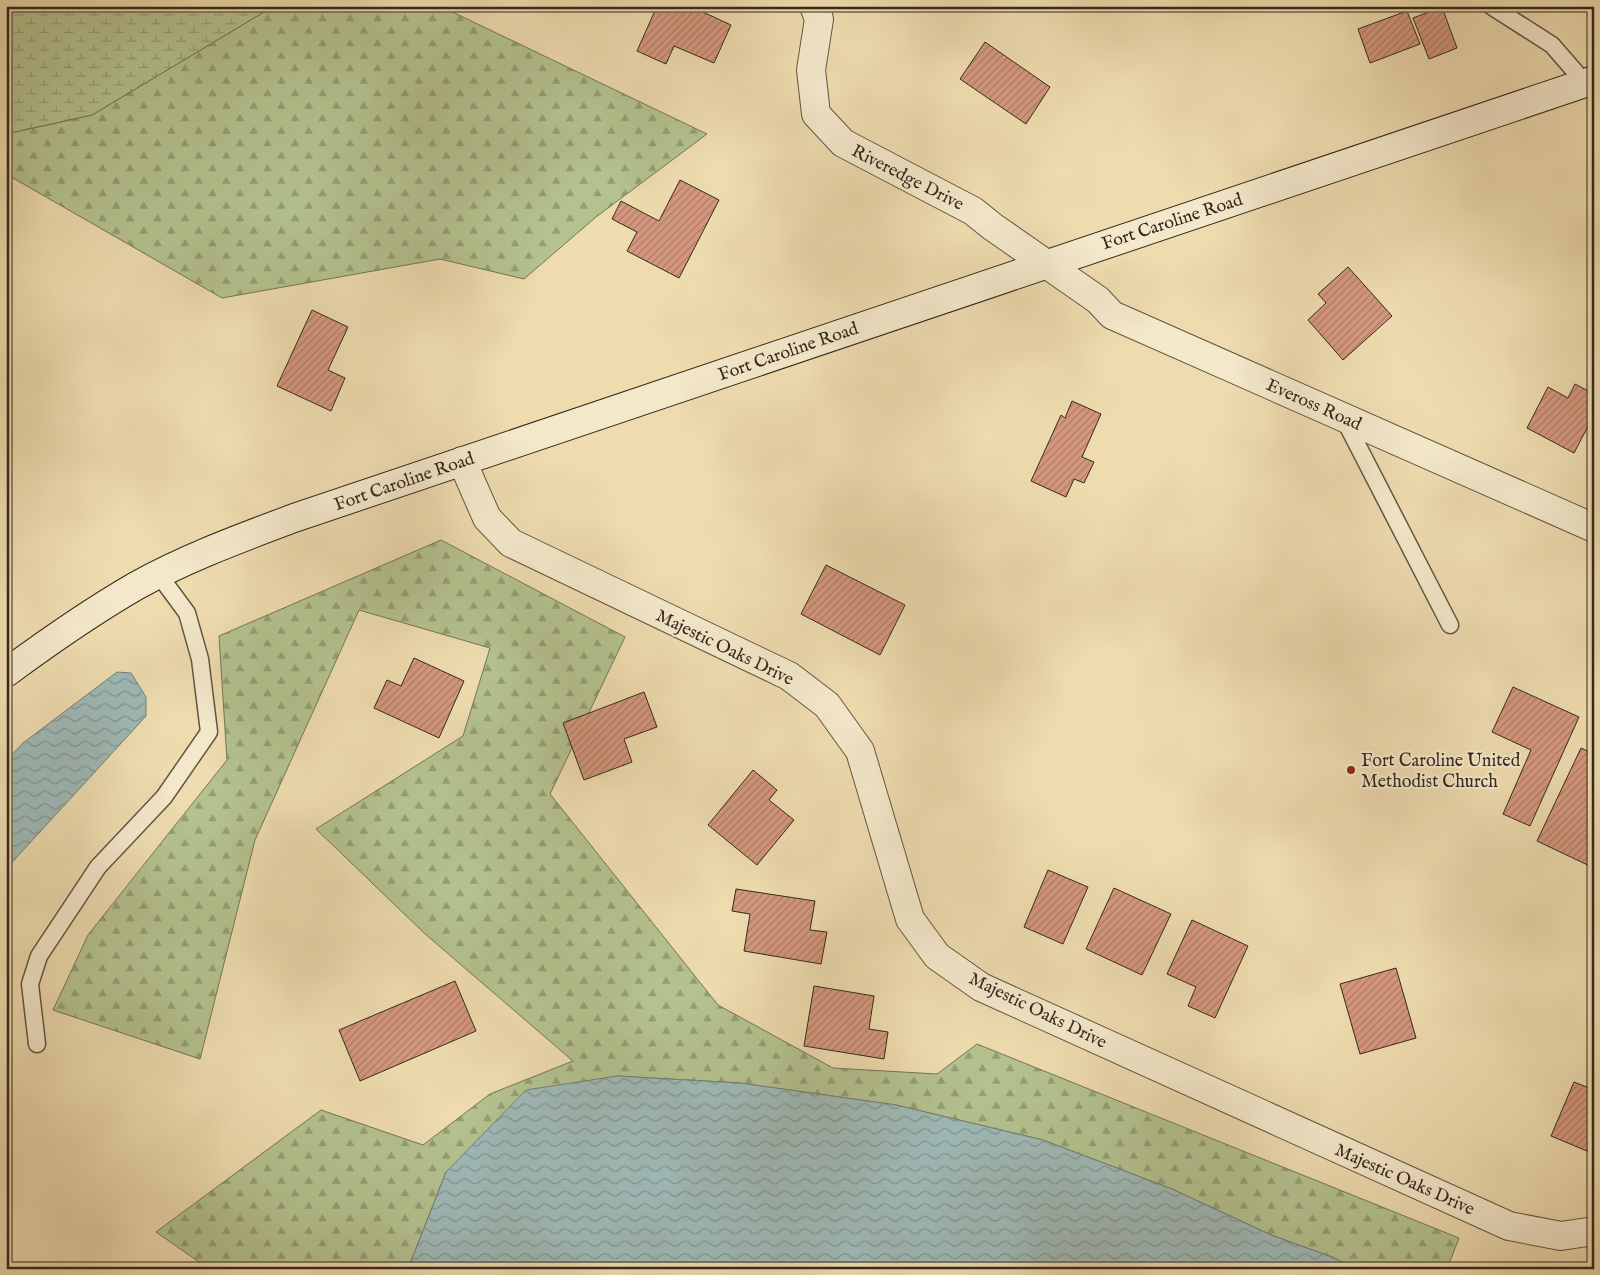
<svg xmlns="http://www.w3.org/2000/svg" width="1600" height="1275" viewBox="0 0 1600 1275" font-family="'IM FELL English',serif">
<style>
.forest{fill:url(#forest-firs);stroke:#747556}
.wetland{fill:url(#wetland-marsh);stroke:#747556}
.water{fill:url(#water-waves);stroke:#747f79}
.building{fill:url(#building-hatch);stroke:#35281d}
.lines{fill:none;stroke-linecap:round;stroke-linejoin:round}
.lane-casing{stroke:#635542;stroke-width:19}
.street-casing{stroke:#635542;stroke-width:30}
.secondary-casing{stroke:#35281d;stroke-width:30}
.lane{stroke:#f4e8cb;stroke-width:16}
.street{stroke:#f4e8cb;stroke-width:28}
.secondary{stroke:#f4e8cb;stroke-width:28}
.poi-dot{fill:#8f2418;stroke:#f4e8cb;stroke-width:2}
.labels{text-anchor:middle;stroke-width:4;stroke-linejoin:round;paint-order:stroke}
.street-label{font-size:18px;fill:#35281d;stroke:#f4e8cb}
.poi-label{font-size:18px;fill:#35281d;stroke:#f4e8cb;text-anchor:start}
</style>
<defs>
<pattern id="forest-firs" width="22" height="20" patternUnits="userSpaceOnUse" patternTransform="scale(1.25)"><rect width="22" height="20" fill="#b4c28f"/><path d="M5 1l3.5 6h-7zM16 11l3.5 6h-7z" fill="#939e74"/></pattern>
<pattern id="wetland-marsh" width="20" height="14" patternUnits="userSpaceOnUse" patternTransform="scale(1.25)"><rect width="20" height="14" fill="#b4c28f"/><path d="M1 5h8M5 5V1M11 12h8M15 12V8" fill="none" stroke="#939e74"/></pattern>
<pattern id="water-waves" width="16" height="10" patternUnits="userSpaceOnUse" patternTransform="scale(1.25)"><rect width="16" height="10" fill="#9eb9b6"/><path d="M0 5q4-4 8 0t8 0" fill="none" stroke="#829693"/></pattern>
<pattern id="building-hatch" width="6" height="6" patternUnits="userSpaceOnUse" patternTransform="scale(1.25)"><rect width="6" height="6" fill="#d5987e"/><path d="M-1 1l2-2M0 6l6-6M5 7l2-2" fill="none" stroke="#ae7c67"/></pattern>
</defs>
<rect width="100%" height="100%" fill="#eedcaf"/>
<filter id="stains"><feTurbulence type="fractalNoise" baseFrequency=".004" numOctaves="4"/><feColorMatrix values="0 0 0 0 .2 0 0 0 0 .09 0 0 0 0 .02 0 0 0 .5 -.17"/></filter>
<radialGradient id="worn" r=".72"><stop offset=".6" stop-color="#630" stop-opacity="0"/><stop offset="1" stop-color="#630" stop-opacity=".3"/></radialGradient>
<!-- forest -->
<path class="forest" d="M274,6H440L707,134L596,217L524,279L440,259L222,298L6,174V134L92,115Z
M441,540L625,637L550,794L718,1005L833,1068L937,1074L977,1044L1459,1238L1447,1269H1356L1332,1257L1271,1235L1172,1189L1043,1140L896,1105L740,1083L617,1076L446,1172L408,1269H209L156,1232L321,1110L423,1145L490,1094L573,1061L424,933L316,829L463,736L490,648L359,610L255,840L200,1059L53,1010L88,935L227,760L219,636Z"/>
<!-- wetland -->
<path class="wetland" d="M6,6H274L92,115L6,134Z"/>
<!-- water -->
<path class="water" d="M117,672L131,673L146,697V716L6,869V761L23,743Z
M617,1076L740,1083L896,1105L1043,1140L1172,1189L1271,1235L1332,1257L1356,1269H408L446,1172L526,1090Z"/>
<!-- building -->
<path class="building" d="M657,6H690L731,25L714,63L674,46L666,64L637,51Z
M1442,7L1457,48L1429,59L1413,18Z
M1407,11L1420,44L1370,63L1358,29Z
M985,42L1050,87L1026,124L960,79Z
M680,180L719,200L679,278L627,251L637,232L612,219L621,201L659,221Z
M1348,267L1392,316L1343,360L1308,320L1326,303L1318,294Z
M312,310L348,327L328,370L345,378L331,411L277,386Z
M1575,384L1594,394V415L1574,453L1527,428L1548,387L1568,398Z
M1072,401L1101,414L1082,457L1094,462L1084,483L1074,479L1066,497L1031,481L1061,415L1065,418Z
M826,565L905,605L880,655L801,614Z
M414,658L464,681L439,738L374,708L387,680L401,686Z
M1513,687L1579,717L1530,826L1503,814L1531,750L1492,732Z
M644,692L657,727L624,739L632,762L584,780L563,723Z
M1581,748L1594,754V868L1537,841Z
M753,770L777,790L769,800L794,820L757,865L708,825Z
M1048,870L1088,887L1063,944L1024,927Z
M1114,888L1171,914L1142,975L1086,949Z
M736,889L815,901L810,930L827,932L821,964L744,951L750,914L732,911Z
M1192,920L1248,946L1215,1018L1188,1006L1196,987L1167,974Z
M1396,968L1416,1038L1360,1054L1340,984Z
M455,981L476,1031L360,1081L339,1030Z
M814,986L874,996L869,1029L888,1032L884,1059L804,1046Z
M1574,1082L1594,1090V1154L1551,1136Z"/>
<g class="lines">
<defs>
<path id="lane" d="M1491,6L1552,45L1585,83
M1343,417L1450,625
M37,1044L30,984L39,956L98,867L164,797L209,732L200,659L187,613L159,575"/>
<path id="street" d="M814,6L819,19L811,70L816,114L843,143L973,211L993,227L1098,300L1112,315L1594,528
M462,461L487,518L511,543L789,676L827,705L860,751L910,919L937,956L981,987L1509,1226L1561,1236L1594,1231"/>
<path id="secondary" d="M6,673C48,642 91,612 136,586C186,558 241,538 294,518L1594,80"/>
</defs>
<!-- lane casing -->
<use href="#lane" class="lane-casing"/>
<!-- street casing -->
<use href="#street" class="street-casing"/>
<!-- secondary casing -->
<use href="#secondary" class="secondary-casing"/>
<!-- lane -->
<use href="#lane" class="lane"/>
<!-- street -->
<use href="#street" class="street"/>
<!-- secondary -->
<use href="#secondary" class="secondary"/>
</g>
<!-- markers -->
<circle class="poi-dot" cx="1351" cy="770" r="5"/>
<g class="labels">
<!-- street labels -->
<g class="street-label">
<text transform="translate(908 177) rotate(27)" y="6">Riveredge Drive</text>
<text transform="translate(1172 221) rotate(-18)" y="6">Fort Caroline Road</text>
<text transform="translate(788 351) rotate(-19)" y="6">Fort Caroline Road</text>
<text transform="translate(1314 404) rotate(24)" y="6">Eveross Road</text>
<text transform="translate(404 481) rotate(-19)" y="6">Fort Caroline Road</text>
<text transform="translate(725 647) rotate(26)" y="6">Majestic Oaks Drive</text>
<text transform="translate(1038 1010) rotate(26)" y="6">Majestic Oaks Drive</text>
<text transform="translate(1405 1179) rotate(24)" y="6">Majestic Oaks Drive</text>
</g>
<!-- poi labels -->
<g class="poi-label">
<text x="1361" y="766">Fort Caroline United<tspan x="1361" dy="21">Methodist Church</tspan></text>
</g>
</g>
<!-- margin -->
<rect width="1600" height="1275" fill="none" stroke="#eedcaf" stroke-width="25"/>
<rect x="8" y="8" width="1585" height="1260" fill="none" stroke="#35281d" stroke-width="2.5"/>
<rect x="12" y="12" width="1575" height="1250" fill="none" stroke="#35281d"/>
<rect width="100%" height="100%" filter="url(#stains)"/>
<rect width="100%" height="100%" fill="url(#worn)"/>
</svg>
